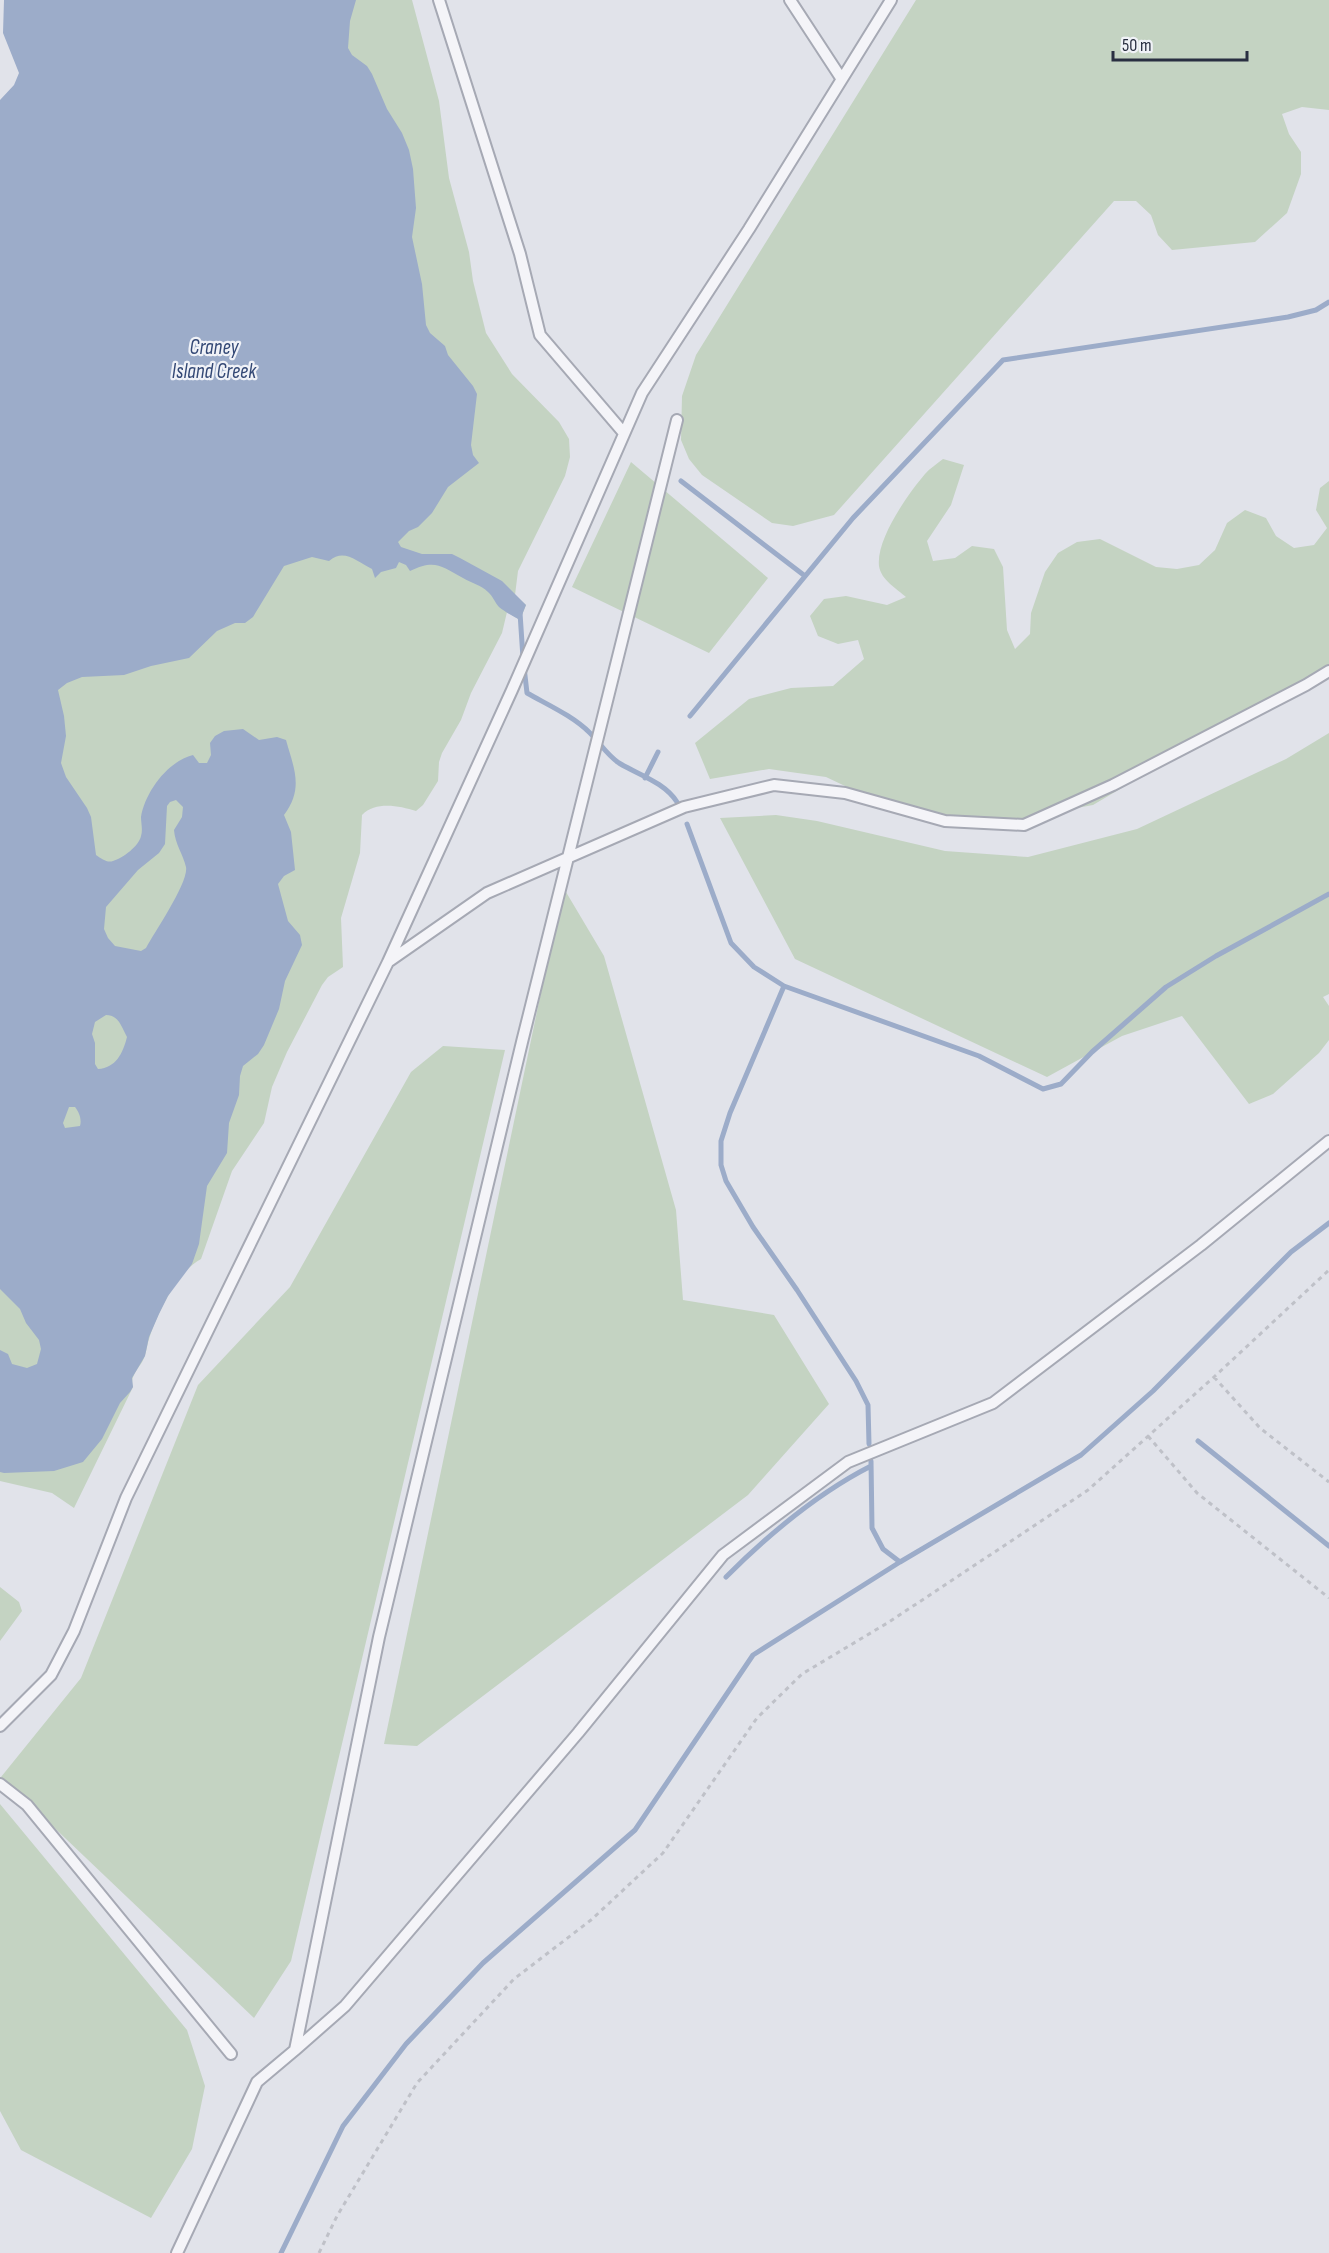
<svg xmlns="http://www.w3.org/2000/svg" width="1329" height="2253" viewBox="0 0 1329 2253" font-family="'Sofia Sans Condensed',sans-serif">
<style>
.green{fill:#c4d3c2}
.water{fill:#9cacc9;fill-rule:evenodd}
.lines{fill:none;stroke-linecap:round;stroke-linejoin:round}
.stream{stroke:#9cacc9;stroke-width:5}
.service-casing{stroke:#a6a9b4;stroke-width:14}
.path{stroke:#bfc1c8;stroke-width:3;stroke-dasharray:4.5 4.5;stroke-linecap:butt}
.service{stroke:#f4f4f8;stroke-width:10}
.labels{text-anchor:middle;stroke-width:4.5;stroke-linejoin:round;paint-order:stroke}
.water-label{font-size:21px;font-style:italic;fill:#334875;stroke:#f0f2f7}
</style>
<rect width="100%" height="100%" fill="#e1e3ea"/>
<!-- green -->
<path class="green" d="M276,0H412L439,101L449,178L469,252L473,281L486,333L512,374L559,422L569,439L570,457L565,476L518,571L515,595L526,605L520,620L507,612L502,633L471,693L461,720L442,753L439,762L438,781L423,805L416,811C399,806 376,801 362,815L360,853L341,918L343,967L328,977L322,985L287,1052L272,1087L264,1123L232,1171L201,1259C178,1271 158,1312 150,1336C147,1343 147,1351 144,1358C140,1368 129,1376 133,1387L74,1508L52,1493L0,1481V638Z
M916,0H1329V110L1302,107L1282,114L1289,134L1301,152V174L1287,213L1255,242L1172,250L1158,235L1151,215L1136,201H1114L834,515L793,526L772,523L702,475L689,459L681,440L682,396L696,355Z
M943,459L964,465L951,505L927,541L933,561L955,558L972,546L994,549L1003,567L1007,630L1015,649L1030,634L1031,613L1045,572L1058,553L1077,542L1100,539L1156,567L1177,569L1199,565L1215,550L1227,523L1245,510L1266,518L1276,536L1294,548L1314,545L1327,528L1316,510L1320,488L1329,481V665L1093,805L1023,818L964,819L881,803L826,777L769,769L710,779L695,743L749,699L791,688L833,686L864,659L858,640L838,644L818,636L810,616L824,599L846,596L887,605L906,597C897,589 881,580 879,566C876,539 908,494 925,474C930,468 937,464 943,459Z
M631,462L768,578L709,653L572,587Z
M1329,733V994L1323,997L1329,1006V1040L1319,1053L1273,1094L1249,1104L1182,1016L1122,1036L1047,1077L795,959L720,818L776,815L817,821L945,851L1028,857L1137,829L1286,759Z
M563,887L604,956L676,1210L683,1300L774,1315L829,1404L748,1495L417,1746L384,1744Z
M443,1046L505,1050L291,1961L254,2018L1,1777L81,1678L198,1385L290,1287L411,1072Z
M0,1587L19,1602L22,1611L0,1641Z
M0,1804L187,2030L205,2086L192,2149L151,2218L21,2150L0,2111Z"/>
<!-- water -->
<path class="water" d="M4,0H356L350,21L348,48L352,55L367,66L372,74L387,109L402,133L409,150L413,169L416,208L412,237L422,284L426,325L430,333L445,346L448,355L473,386L477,394L471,445L473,455L479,463L448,487L432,513L418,527L409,531L398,542L401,547L422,554H452L460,558L502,581L526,605L520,620C513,616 505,612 499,607C495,603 493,596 488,592C481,585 471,583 463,578C441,566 435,559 410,571L406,565L399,562L396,568L381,572L375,578L372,569C356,561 344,548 329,561L312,557L284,566L253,617L245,623H235L217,631L189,658L151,666L124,675L82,677L67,683L58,690L64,716L66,736L61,763L66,777L87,808L91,817L96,855C102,859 107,863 113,861C123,858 139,846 141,836C143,830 141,823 141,817C145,792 168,761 193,755L199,763H207L211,755L210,743L215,736L224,731L243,729L259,740L277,737L286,740C294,769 304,788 284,815L291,832L295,870L284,876L278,884L288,921L300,935L302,945L285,981L279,1009L264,1045L258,1054L243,1066L240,1076L239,1095L229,1123L227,1153L207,1186L199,1244L192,1264L168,1296L159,1314L149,1337L145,1356L132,1378L133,1387L130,1392L120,1403L102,1439L83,1462L54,1471L4,1473L0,1472V1350L8,1354L12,1364L27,1368L37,1364L41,1349L39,1340L26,1323L20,1309L0,1289V100L14,85L19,73L3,33ZM176,800L183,807L182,817L174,830C175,844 183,854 186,867C189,882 154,933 146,948L141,951L115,946L108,938L104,929L106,907L138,870L159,853L165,844L167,806L170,802ZM106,1015C119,1015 122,1028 127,1037C123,1053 116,1068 98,1069L95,1064V1043L92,1034L95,1022ZM69,1107H75C79,1112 82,1119 80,1126L65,1128L63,1123Z"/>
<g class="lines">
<!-- stream -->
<path class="stream" d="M681,481L805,576
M520,613L523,658
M524,667L527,693C548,705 573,716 590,733C600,743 607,755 619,763C639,775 664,782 677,802
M690,716L853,518L1003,360L1288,317L1316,310L1329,302
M645,778L658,752
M687,824L731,943L754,967L784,986L979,1056L1043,1089L1061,1084L1092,1052L1166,987L1216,956L1329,894
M784,986L730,1113L721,1141V1165L726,1181L753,1227L797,1290L856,1381L868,1405L869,1444
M1198,1441L1329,1546
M871,1461L872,1528L883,1549L900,1562
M726,1577C769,1534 816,1494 871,1466
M281,2253L343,2126L406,2044L483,1963L635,1830L753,1655L900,1562L1081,1455L1153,1391L1291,1252L1329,1223"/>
<defs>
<path id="service" d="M439,0L520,254L540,335L623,432
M790,0L841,78
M388,962L512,690L642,393L749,229L891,0
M0,1726L51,1675L74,1631L126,1498L388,962L487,893L684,807L774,785L845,793L945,821L1024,825L1113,785L1306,685L1329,671
M0,1784L27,1805L231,2054
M295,2050L345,2006L578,1733L723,1555L848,1462L993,1403L1201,1245L1329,1141
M177,2253L257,2082L295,2050L379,1637L522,1042L677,420"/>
</defs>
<!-- service casing -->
<use href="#service" class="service-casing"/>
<!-- path -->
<path class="path" d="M1214,1377L1260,1428L1329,1482
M1148,1436L1197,1493L1329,1598
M319,2253L337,2216L417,2083L514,1979L591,1920L663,1853L757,1718L802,1674L889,1622L1088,1490L1214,1377L1329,1270"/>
<!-- service -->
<use href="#service" class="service"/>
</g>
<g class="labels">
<!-- water labels -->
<g class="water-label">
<text x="214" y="354">Craney<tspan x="214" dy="24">Island Creek</tspan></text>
</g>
</g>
<!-- scale -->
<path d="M1113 51v9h134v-9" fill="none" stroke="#292f41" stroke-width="3"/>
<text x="1122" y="51" font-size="18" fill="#292f41" stroke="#f0f2f7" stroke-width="4.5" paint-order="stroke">50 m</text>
</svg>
